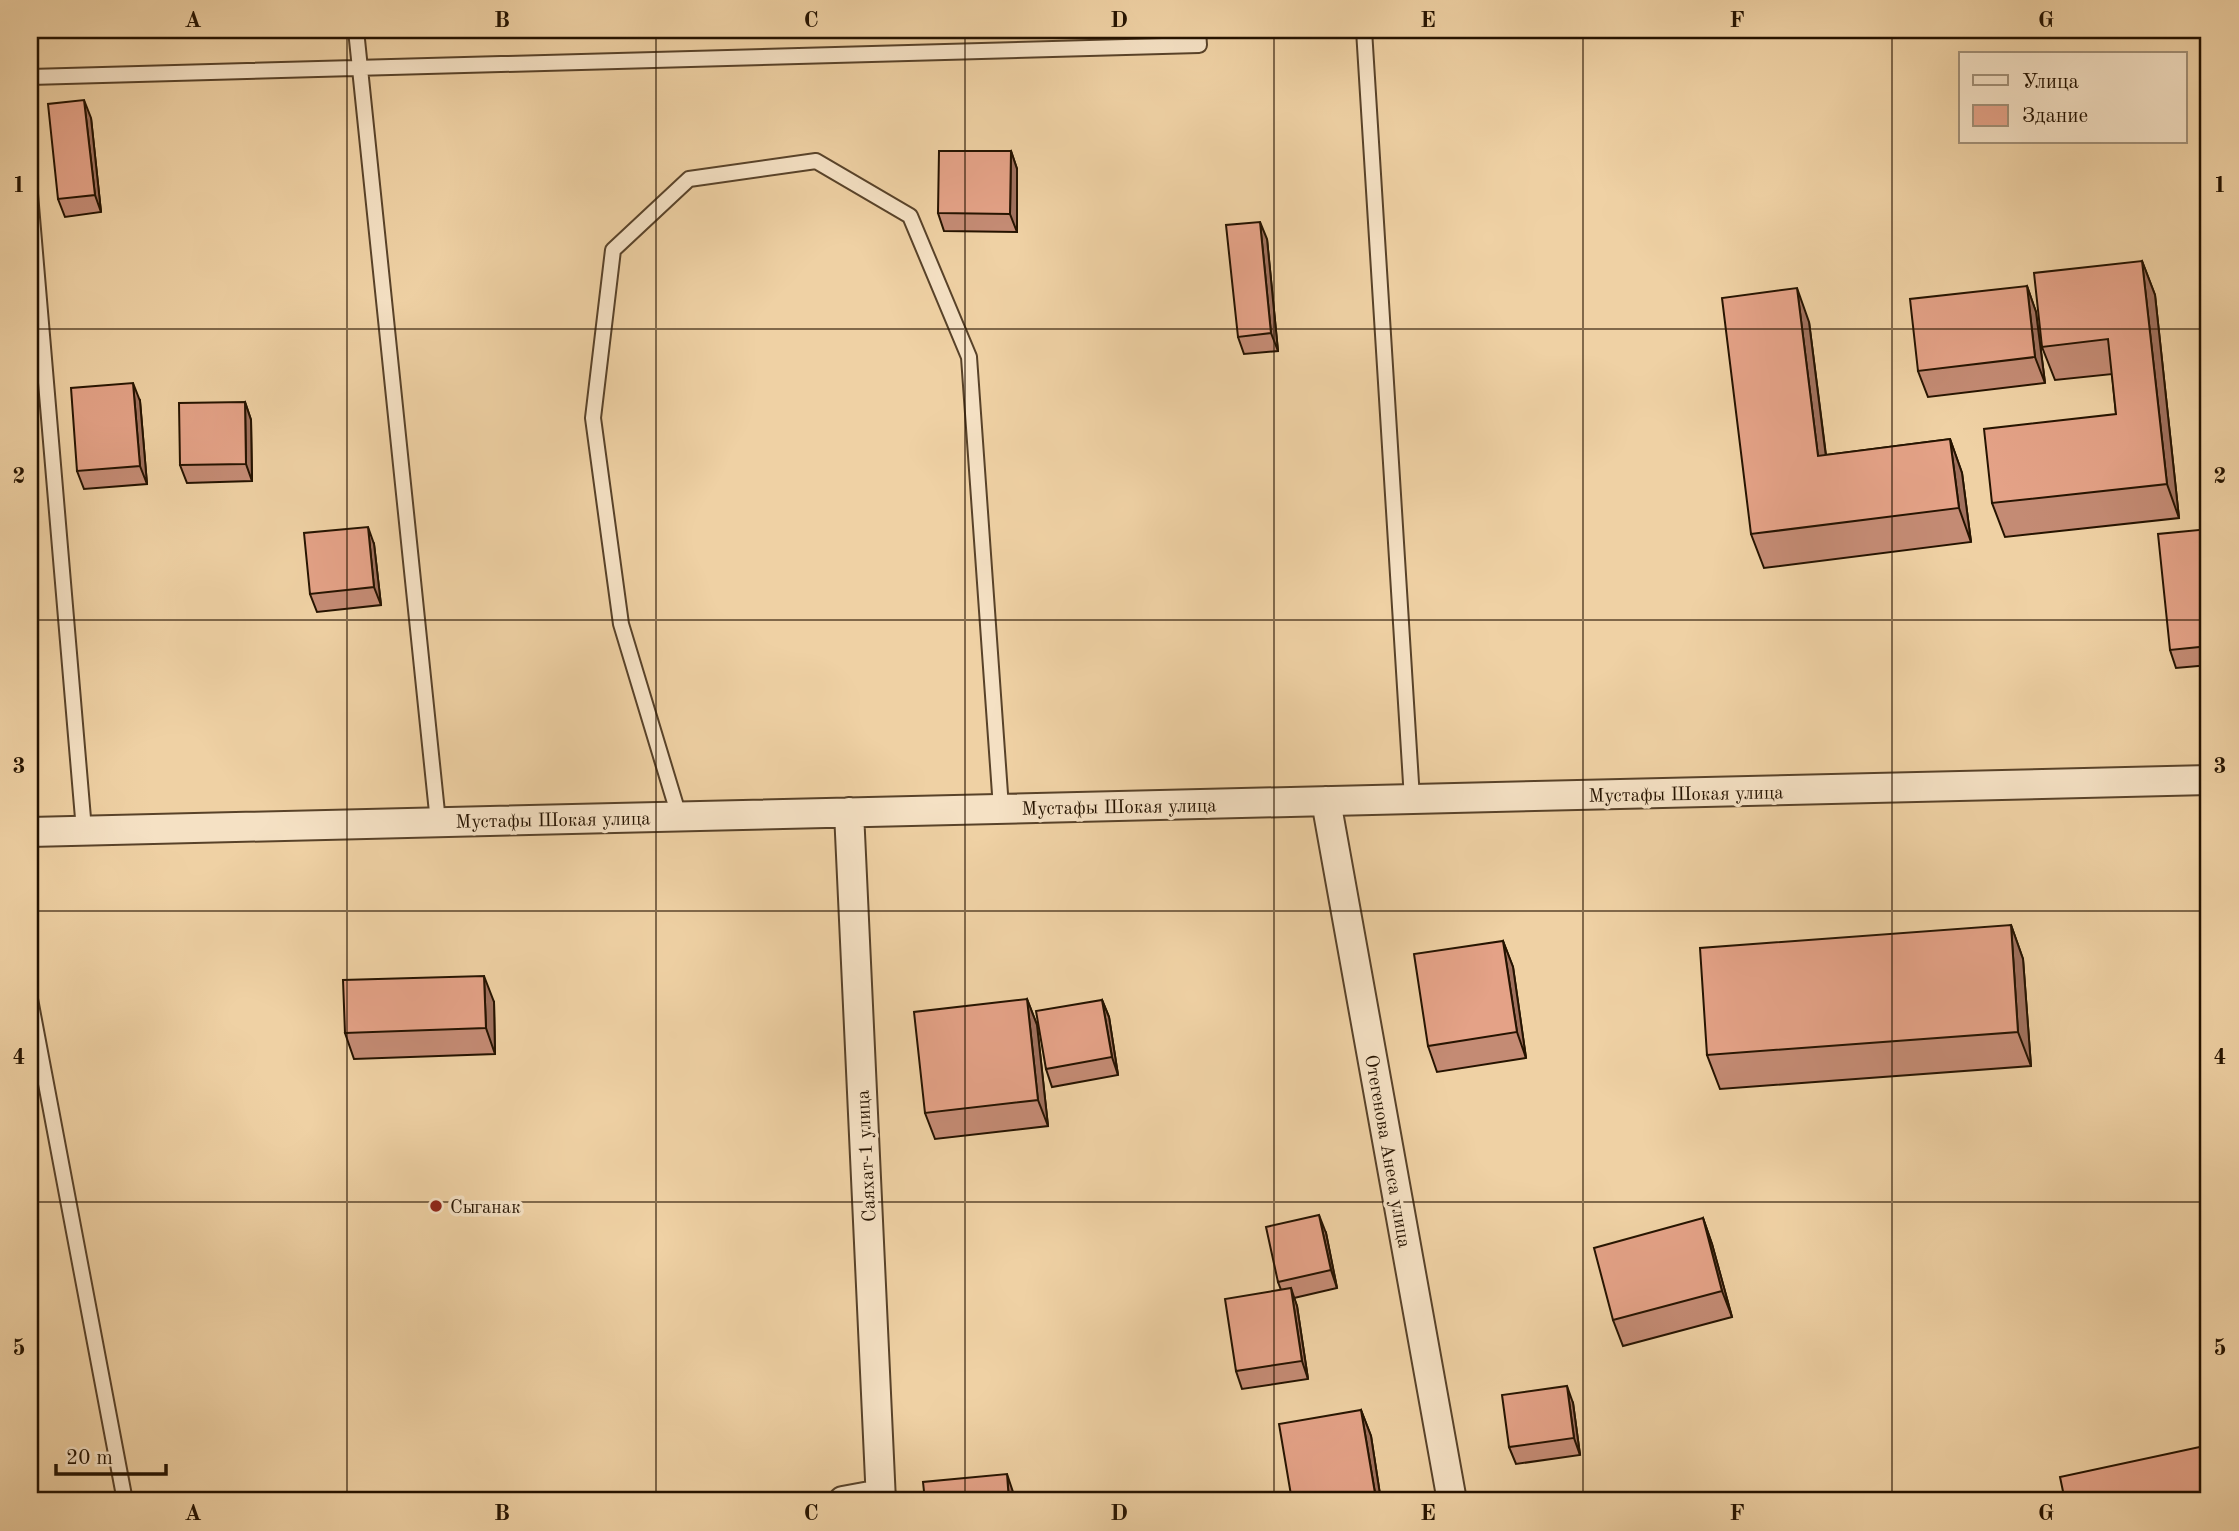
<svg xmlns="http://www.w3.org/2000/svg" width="2239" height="1531" viewBox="0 0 2239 1531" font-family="'Old Standard TT',serif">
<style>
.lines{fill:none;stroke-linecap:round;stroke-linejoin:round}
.lane-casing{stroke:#584229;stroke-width:18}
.street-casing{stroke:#584229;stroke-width:32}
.lane{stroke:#f5e1c4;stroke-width:14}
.street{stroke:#f5e1c4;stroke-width:28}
.wall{fill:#c48b74;stroke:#251300;stroke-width:2}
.shaded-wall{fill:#a0715e;stroke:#251300;stroke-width:2}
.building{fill:#e4a287;stroke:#251300;stroke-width:2}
.grid{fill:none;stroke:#251300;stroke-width:2;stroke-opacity:0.55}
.poi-dot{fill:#8f2418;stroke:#f5e1c4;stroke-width:2.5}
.labels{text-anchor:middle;stroke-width:7;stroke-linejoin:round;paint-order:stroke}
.street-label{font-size:19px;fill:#251300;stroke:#f5e1c4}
.poi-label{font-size:19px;fill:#251300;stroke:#f5e1c4;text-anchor:start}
.neatline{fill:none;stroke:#251300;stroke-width:2.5}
.grid-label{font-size:23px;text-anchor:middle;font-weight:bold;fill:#251300}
</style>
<rect width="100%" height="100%" fill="#efd1a4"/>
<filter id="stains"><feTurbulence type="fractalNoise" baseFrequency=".00286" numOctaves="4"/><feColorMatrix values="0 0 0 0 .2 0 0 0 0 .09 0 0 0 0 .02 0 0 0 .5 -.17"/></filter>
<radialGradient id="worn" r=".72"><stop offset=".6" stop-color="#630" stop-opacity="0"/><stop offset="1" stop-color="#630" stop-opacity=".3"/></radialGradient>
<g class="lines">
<defs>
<path id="lane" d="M356,30L438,822
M1364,30L1412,799
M30,77L1199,45L1198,30
M30,194L84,830
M679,816L621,624L593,418L613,250L689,179L816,161L910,216L969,357L1001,808
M30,999L125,1501"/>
<path id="street" d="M1326,801L1452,1501
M849,812L881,1501
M30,832L2209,780
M843,1501L881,1494"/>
</defs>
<!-- lane casing -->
<use href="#lane" class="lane-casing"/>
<!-- street casing -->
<use href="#street" class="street-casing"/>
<!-- lane -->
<use href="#lane" class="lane"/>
<!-- street -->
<use href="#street" class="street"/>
</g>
<!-- wall -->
<path class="wall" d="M91,118L101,212L65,217L58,199Z
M1011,151L1017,169V232L944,231L938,213Z
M1267,239L1278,351L1244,354L1238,337Z
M2142,261L2155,295L2179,518L2005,537L1992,503L2116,414L2112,374L2055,380L2042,347Z
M2027,286L2036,312L2045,383L1928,397L1918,371Z
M1809,322L1826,455L1950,439L1962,473L1971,542L1764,568L1751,534Z
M140,401L147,484L84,489L77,471Z
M245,402L251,420L252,481L187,483L180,465Z
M2209,529V665L2176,668L2170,650Z
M374,544L381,605L317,612L310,594Z
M2011,925L2023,959L2031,1066L1720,1089L1707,1055Z
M1503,941L1513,967L1526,1058L1437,1072L1428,1046Z
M1027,999L1037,1025L1048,1126L935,1139L925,1113Z
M1102,1000L1109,1017L1118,1075L1052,1087L1046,1069Z
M494,1002L495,1054L354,1059L345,1033Z
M30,1059L37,1089L30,1091Z
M1703,1218L1712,1244L1732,1317L1623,1346L1613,1320Z
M1326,1233L1337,1288L1294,1298L1297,1306L1308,1379L1242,1389L1236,1371L1281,1290L1278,1282Z
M1573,1403L1580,1455L1516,1464L1509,1447Z
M1361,1410L1371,1436L1381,1501H1292Z"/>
<!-- shaded-wall -->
<path class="shaded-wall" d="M84,100L91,118L101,212L95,195Z
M1011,151L1017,169V232L1010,214Z
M1260,222L1267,239L1278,351L1271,333Z
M2142,261L2155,295L2179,518L2167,484Z
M2027,286L2036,312L2045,383L2035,357Z
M1797,288L1809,322L1830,489L1818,456Z
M133,383L140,401L147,484L140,466Z
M245,402L251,420L252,481L246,464Z
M1950,439L1962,473L1971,542L1959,508Z
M368,527L374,544L381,605L374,587Z
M2011,925L2023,959L2031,1066L2018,1032Z
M1503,941L1513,967L1526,1058L1517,1032Z
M484,976L494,1002L495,1054L486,1028Z
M1027,999L1037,1025L1048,1126L1038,1100Z
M1102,1000L1109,1017L1118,1075L1112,1057Z
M30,1059L37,1089L30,1072Z
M1319,1215L1326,1233L1337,1288L1331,1270Z
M1703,1218L1712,1244L1732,1317L1722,1291Z
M1291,1288L1297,1306L1308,1379L1302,1361Z
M1567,1386L1573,1403L1580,1455L1574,1438Z
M1361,1410L1371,1436L1381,1501H1378L1375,1493Z
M1007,1474L1016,1501H1009Z"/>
<!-- building -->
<path class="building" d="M84,100L95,195L58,199L48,104Z
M939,151H1011L1010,214L938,213Z
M1260,222L1271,333L1238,337L1226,225Z
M2142,261L2167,484L1992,503L1984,429L2116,414L2108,339L2042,347L2034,273Z
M2027,286L2035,357L1918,371L1910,299Z
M1797,288L1818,456L1950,439L1959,508L1751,534L1722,298Z
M133,383L140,466L77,471L71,388Z
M245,402L246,464L180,465L179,403Z
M368,527L374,587L310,594L304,533Z
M2209,529V646L2170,650L2158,534Z
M2011,925L2018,1032L1707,1055L1700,948Z
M1503,941L1517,1032L1428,1046L1414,954Z
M484,976L486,1028L345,1033L343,980Z
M1027,999L1038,1100L925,1113L914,1012Z
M1102,1000L1112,1057L1046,1069L1036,1011Z
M1319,1215L1331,1270L1278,1282L1266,1227Z
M1703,1218L1722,1291L1613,1320L1594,1248Z
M1291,1288L1302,1361L1236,1371L1225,1299Z
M1567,1386L1574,1438L1509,1447L1502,1395Z
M1361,1410L1375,1493L1325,1501H1292L1279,1424Z
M2209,1445V1501H2065L2060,1477Z
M1007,1474L1009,1501H925L923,1482Z
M1616,1498L1617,1501H1600Z"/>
<!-- grid -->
<path class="grid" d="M347,30V1501M656,30V1501M965,30V1501M1274,30V1501M1583,30V1501M1892,30V1501M30,329H2209M30,620H2209M30,911H2209M30,1202H2209"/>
<!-- markers -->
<circle class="poi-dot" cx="436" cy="1206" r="7"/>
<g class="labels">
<!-- street labels -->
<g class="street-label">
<text transform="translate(1686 793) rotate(-1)" y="7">Мустафы Шокая улица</text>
<text transform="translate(1119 806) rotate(-1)" y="7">Мустафы Шокая улица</text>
<text transform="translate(553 819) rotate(-1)" y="7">Мустафы Шокая улица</text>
<text transform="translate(1389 1151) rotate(80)" y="7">Отегенова Анеса улица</text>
<text transform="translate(865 1156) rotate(-93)" y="7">Саяхат-1 улица</text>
</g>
<!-- poi labels -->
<g class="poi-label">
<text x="450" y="1213">Сыганак</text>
</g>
</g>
<!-- margin -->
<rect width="2239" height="1531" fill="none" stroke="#efd1a4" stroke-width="77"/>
<!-- legend -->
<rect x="1959" y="52" width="228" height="91" fill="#f5e1c4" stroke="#a28f76" stroke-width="2"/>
<rect x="1973" y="75" width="35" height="10" fill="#f5e1c4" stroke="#a28f76" stroke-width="2"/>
<text x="2022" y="88" font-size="21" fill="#251300">Улица</text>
<rect x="1973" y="105" width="35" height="21" fill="#e4a287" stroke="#a28f76" stroke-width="2"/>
<text x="2022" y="122" font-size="21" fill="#251300">Здание</text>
<!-- scale -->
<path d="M56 1464v10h110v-10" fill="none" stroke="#251300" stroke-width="3.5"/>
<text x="66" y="1464" font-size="21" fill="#251300" stroke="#f5e1c4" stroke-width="5" paint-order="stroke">20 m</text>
<rect x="38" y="38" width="2162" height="1454" class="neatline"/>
<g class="grid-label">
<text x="193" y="27">A</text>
<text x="502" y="27">B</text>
<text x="811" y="27">C</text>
<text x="1119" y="27">D</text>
<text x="1428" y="27">E</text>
<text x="1737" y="27">F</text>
<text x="2046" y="27">G</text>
<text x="19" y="192">1</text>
<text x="2220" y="192">1</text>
<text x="19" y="483">2</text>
<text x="2220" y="483">2</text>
<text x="19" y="773">3</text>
<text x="2220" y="773">3</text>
<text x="19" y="1064">4</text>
<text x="2220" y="1064">4</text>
<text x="19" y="1355">5</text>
<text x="2220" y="1355">5</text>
<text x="193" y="1520">A</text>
<text x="502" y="1520">B</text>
<text x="811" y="1520">C</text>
<text x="1119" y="1520">D</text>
<text x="1428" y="1520">E</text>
<text x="1737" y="1520">F</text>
<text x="2046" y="1520">G</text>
</g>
<rect width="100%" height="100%" filter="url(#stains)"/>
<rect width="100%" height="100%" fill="url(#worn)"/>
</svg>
